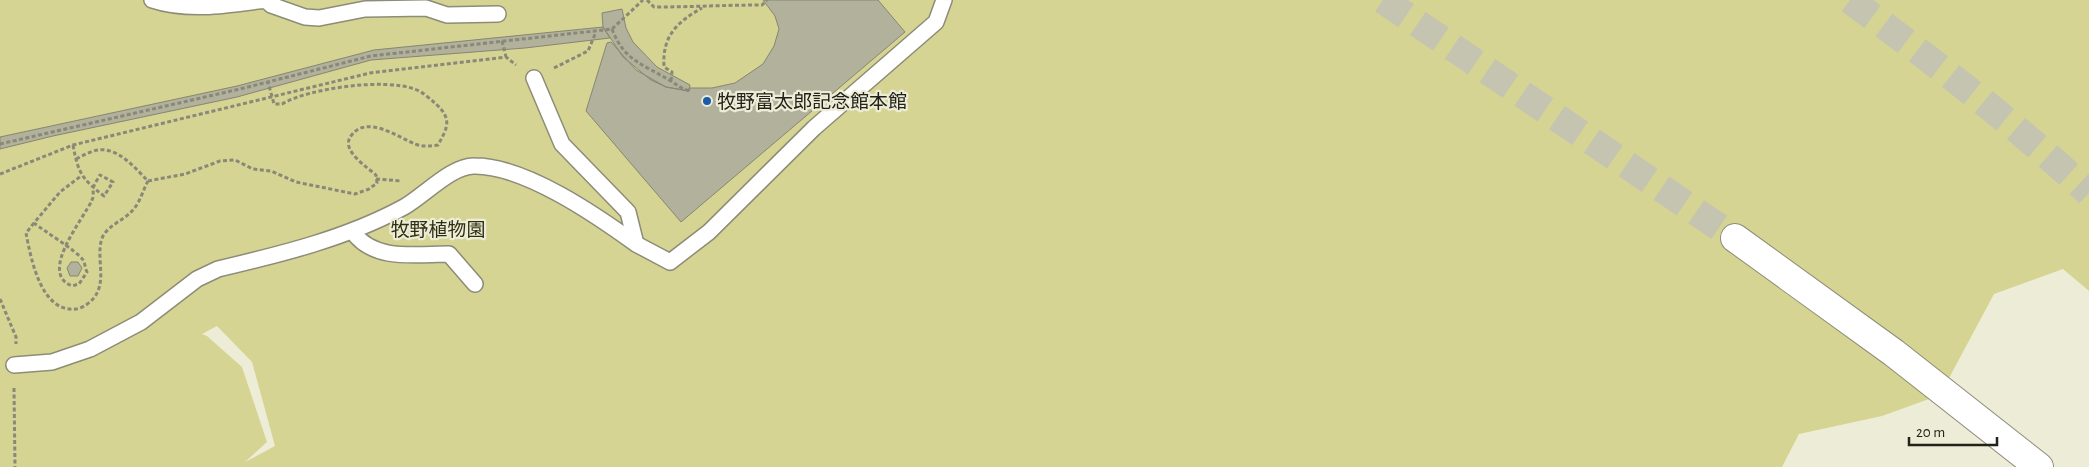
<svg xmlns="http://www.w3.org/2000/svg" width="2089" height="467" viewBox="0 0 2089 467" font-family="'Alegreya Sans','Noto Sans JP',sans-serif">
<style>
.green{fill:#d6d492;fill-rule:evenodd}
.building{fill:#b1b19c;stroke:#868672}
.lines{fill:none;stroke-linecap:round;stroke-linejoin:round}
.secondary-tunnel{stroke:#c5c4b1;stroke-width:28;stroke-dasharray:28 14;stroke-linecap:butt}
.motorway-tunnel{stroke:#c5c4b1;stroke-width:28;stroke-dasharray:28 14;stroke-linecap:butt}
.service-casing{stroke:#8d8c78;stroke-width:18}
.motorway-casing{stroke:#8d8c78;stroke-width:30}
.path{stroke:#898879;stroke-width:3;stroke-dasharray:4 2.5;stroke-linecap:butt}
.service{stroke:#fff;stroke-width:15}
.motorway{stroke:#fff;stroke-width:28}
.poi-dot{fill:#1a5bac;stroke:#ededd7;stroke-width:2}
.labels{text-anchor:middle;stroke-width:4.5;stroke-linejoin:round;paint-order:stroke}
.poi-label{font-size:19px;fill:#23221a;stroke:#ededd7;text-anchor:start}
.park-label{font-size:19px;fill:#302e11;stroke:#ededd7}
</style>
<rect width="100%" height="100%" fill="#ededd7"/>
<!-- green -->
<path class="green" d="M0,0H2089V291L2063,269L1994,294L1940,395L1882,416L1799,434L1782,467H0ZM217,326L252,362L275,446L245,462L267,442L242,367L207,336L202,334Z"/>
<!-- building -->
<path class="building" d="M763,0H878L905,32L681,222L586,111L607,43L611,42L636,70L666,87L689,91V88H712L735,83L763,64L774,46L779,29L775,16Z
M622,9L626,28L633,42L657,67L690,85L689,91L666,87L651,80L623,57L603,27L602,13Z
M603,27L610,38L525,48L371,60L237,97L53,136L0,149V137L237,86L374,50Z
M71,262H78L82,268L78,276H70L67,268Z"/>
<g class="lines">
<!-- secondary-tunnel -->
<path class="secondary-tunnel" d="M1850,0C1933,61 2014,123 2089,193"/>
<!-- motorway-tunnel -->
<path class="motorway-tunnel" d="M1383,0L1735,238"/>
<defs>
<path id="service" d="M152,0C188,12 229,5 266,0
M266,0L271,5L305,17L319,18L365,9L426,8L447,15L498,14
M534,78L562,144L628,212L636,244L670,262L709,232L814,128L936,22L944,0
M353,232C374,262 417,254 449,254L475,284
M14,365L52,362L90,349L141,322L197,279L218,269C282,254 347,238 404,207C425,195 452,165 475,166C525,166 596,215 636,244"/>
<path id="motorway" d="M1735,238L1894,353L2039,467"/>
</defs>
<!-- service casing -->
<use href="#service" class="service-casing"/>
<!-- motorway casing -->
<use href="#motorway" class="motorway-casing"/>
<!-- path -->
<path class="path" d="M647,0L654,7C691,7 726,5 762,5L767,0
M612,29C624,61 643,64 669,80C676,84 680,88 689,91
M502,41L506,57
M554,68L588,51L596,32
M671,81L672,72L664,67C662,36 677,22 702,8
M0,144L240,89L371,56L612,29L643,0
M73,145C78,173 82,179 104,196L113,182L100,175C98,179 94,184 93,189C93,193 94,196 92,200C83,220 38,273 72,286L79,284L87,272C85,268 85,263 83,260C77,251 44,231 34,223L60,192L81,176
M0,174L73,145L370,73L506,57L516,65
M376,179L401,181
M148,181L185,174L220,161L235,160L253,169L271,171L296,182L355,194L369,189L377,183L376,175C367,167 340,150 351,136C366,114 398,137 415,144C423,147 430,146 438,145C448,127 452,119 436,104C430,99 422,91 414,89C385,78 309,88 282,104H274L268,82
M34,223L26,233C31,259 41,313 76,309C84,308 94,300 97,293C106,276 95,253 103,236C109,225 124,220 132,211C140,203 143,190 148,181C135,168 118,147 98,150C91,151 82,156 76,159
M0,299L16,337V344
M14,388L15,467"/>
<!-- service -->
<use href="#service" class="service"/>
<!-- motorway -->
<use href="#motorway" class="motorway"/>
</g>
<!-- markers -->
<circle class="poi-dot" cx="707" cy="101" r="5"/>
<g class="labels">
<!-- poi labels -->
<g class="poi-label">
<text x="717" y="108">牧野富太郎記念館本館</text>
</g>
<!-- park labels -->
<g class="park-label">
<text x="438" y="236">牧野植物園</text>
</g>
</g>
<!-- scale -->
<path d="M1909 437v8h88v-8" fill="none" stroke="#23221a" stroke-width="2.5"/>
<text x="1916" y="437" font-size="15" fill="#23221a" stroke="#ededd7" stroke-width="4" paint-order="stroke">20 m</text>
</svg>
